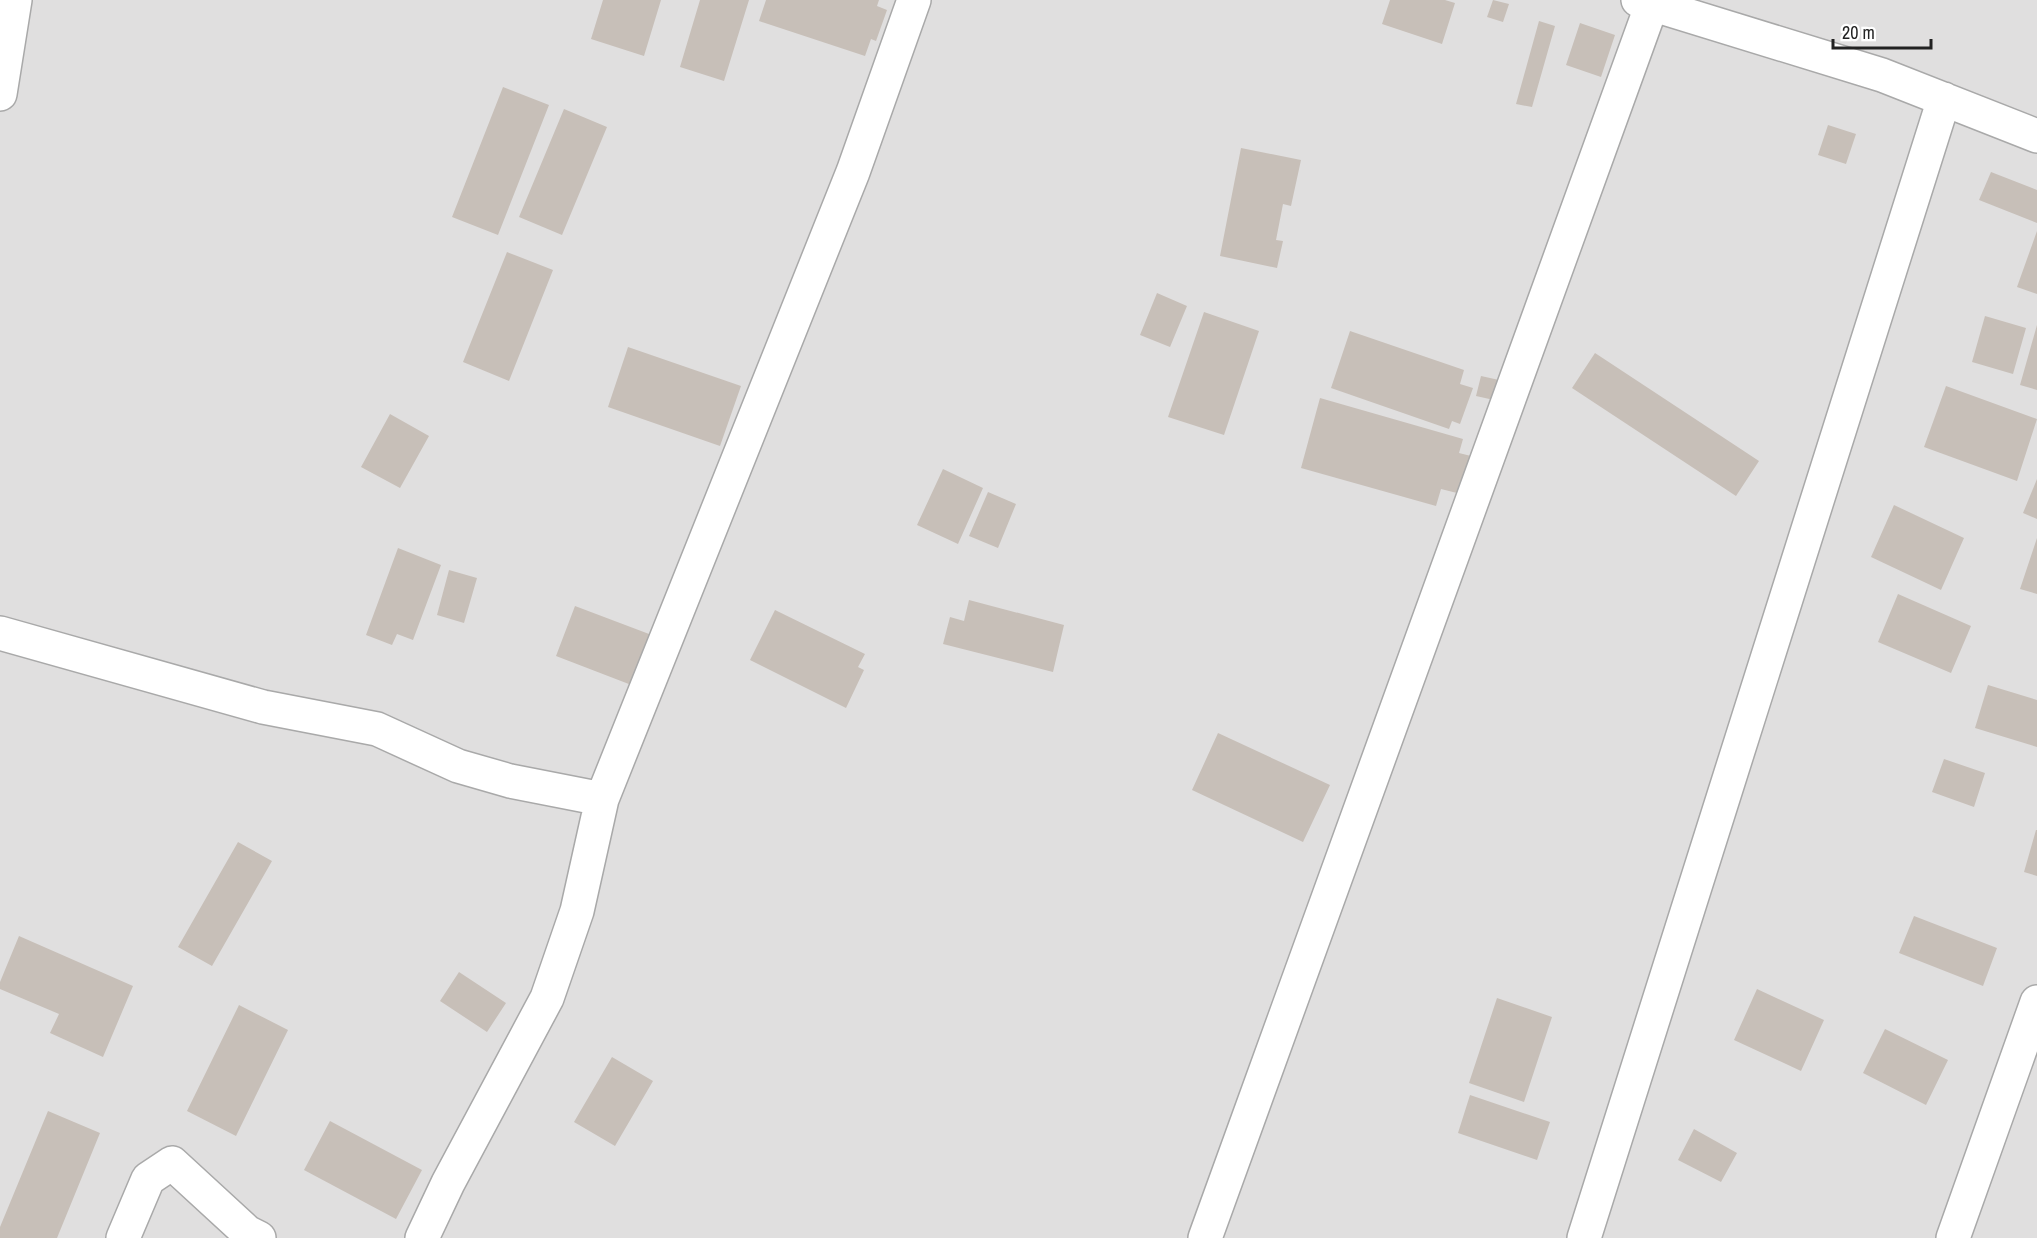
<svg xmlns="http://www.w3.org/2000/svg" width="2037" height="1238" viewBox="0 0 2037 1238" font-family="'Archivo Narrow',sans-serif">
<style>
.residential{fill:#e0dfdf}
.building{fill:#c7bfb8}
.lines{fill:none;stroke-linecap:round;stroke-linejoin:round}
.minor-casing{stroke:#a9a9a9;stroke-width:36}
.minor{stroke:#fff;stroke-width:33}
</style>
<rect width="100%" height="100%" fill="#f2efe9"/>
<!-- residential -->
<path class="residential" d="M0,0H2037V1238H0Z"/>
<!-- building -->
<path class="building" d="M603,0H661L644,56L591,39Z
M700,0H749L724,81L680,67Z
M766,0H879L877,6L887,10L876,41L871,39L865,56L759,21Z
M1390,0H1445L1455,3L1442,44L1382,24Z
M1493,0L1509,4L1503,22L1487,17Z
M1539,21L1555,26L1532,107L1516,104Z
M1580,23L1615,35L1601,77L1566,65Z
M503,87L549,105L498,235L452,217Z
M564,109L607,127L562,235L519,217Z
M1828,125L1856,134L1846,164L1818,155Z
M1241,148L1301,160L1291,206L1283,204L1276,240L1283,241L1277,268L1220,256Z
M1991,172L2037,190V223L1979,200Z
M2037,231V294L2017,287Z
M507,252L553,270L509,381L463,362Z
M1157,293L1187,306L1170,347L1140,335Z
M1204,312L1259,331L1224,435L1168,417Z
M1985,316L2026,328L2013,374L1972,362Z
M2037,325V390L2020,385Z
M1350,331L1464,370L1460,384L1473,388L1460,424L1452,421L1449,429L1331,388Z
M628,347L741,386L720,446L608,407Z
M1595,353L1759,461L1736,496L1572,388Z
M1481,376L1499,380L1494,400L1476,396Z
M1946,386L2037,419L2017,481L1924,447Z
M1320,398L1463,439L1459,453L1471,456L1461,494L1441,489L1436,506L1301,468Z
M390,414L429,436L400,488L361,467Z
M943,469L983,488L958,544L917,525Z
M2037,479V519L2023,513Z
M988,492L1016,504L998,548L969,536Z
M1894,505L1964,538L1941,590L1871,557Z
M2037,538V594L2020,589Z
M398,548L441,565L413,640L397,634L392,645L366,635Z
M449,570L477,578L464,623L437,615Z
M1898,594L1971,626L1951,673L1878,642Z
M969,600L1064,625L1053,672L943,644L950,617L964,621Z
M575,606L657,637L634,686L556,656Z
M775,610L865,654L858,667L864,670L846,708L750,660Z
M1988,685L2037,700V747L1975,728Z
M1218,733L1330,785L1303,842L1192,790Z
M1944,759L1985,773L1974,807L1932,792Z
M2036,830H2037V876L2024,872Z
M238,842L272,861L212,966L178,947Z
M1914,916L1997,948L1983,986L1899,953Z
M19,936L133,986L103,1057L50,1033L59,1014L0,989V982Z
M459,972L506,1003L487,1032L440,1001Z
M1757,989L1824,1020L1801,1071L1734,1040Z
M1497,998L1552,1017L1524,1102L1469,1083Z
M239,1005L288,1030L236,1136L187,1111Z
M1885,1029L1948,1060L1926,1105L1863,1073Z
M612,1057L653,1081L615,1146L574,1122Z
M1470,1095L1550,1122L1537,1160L1458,1133Z
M48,1111L100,1133L57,1238H0V1227Z
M330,1121L422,1170L396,1219L304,1170Z
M1694,1129L1737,1153L1721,1182L1678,1160Z"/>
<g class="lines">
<defs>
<path id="minor" d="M1638,0L1882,75L2037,136
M0,94L15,0
M0,633L263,707L377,729L458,766L510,781L602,799
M123,1238L148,1179L172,1163L247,1232L259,1238
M422,1238L448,1183L547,998L577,911L602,799L853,172L914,0
M1205,1238L1652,4
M1584,1238L1944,99
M1953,1238L2037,1002"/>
</defs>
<!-- minor casing -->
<use href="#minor" class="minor-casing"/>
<!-- minor -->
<use href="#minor" class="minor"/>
</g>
<!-- scale -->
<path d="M1833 39v9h98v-9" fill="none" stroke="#222222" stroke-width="3"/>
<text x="1842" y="39" font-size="18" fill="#222222" stroke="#ffffff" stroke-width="4.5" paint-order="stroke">20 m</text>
</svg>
